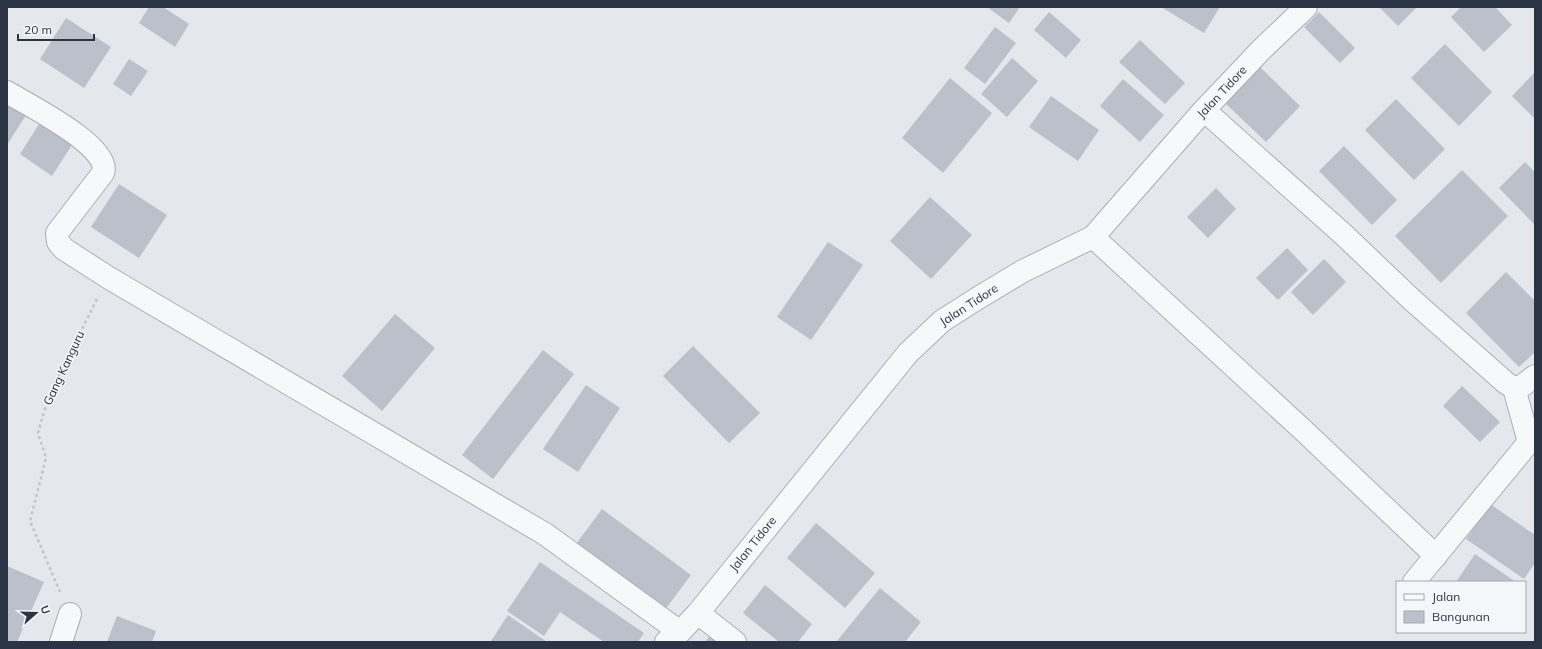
<svg xmlns="http://www.w3.org/2000/svg" width="1542" height="649" viewBox="0 0 1542 649" font-family="Mulish,sans-serif">
<style>
.building{fill:#bbc0ca}
.lines{fill:none;stroke-linecap:round;stroke-linejoin:round}
.minor-casing{stroke:#a9aeb7;stroke-width:24}
.path{stroke:#c2c5cb;stroke-width:2.5;stroke-dasharray:3 3;stroke-linecap:butt}
.minor{stroke:#f7f8fa;stroke-width:22}
.labels{text-anchor:middle;stroke-width:3;stroke-linejoin:round;paint-order:stroke}
.street-label{font-size:12px;fill:#2b3445;stroke:#f4f6f9}
</style>
<rect width="100%" height="100%" fill="#e4e7ec"/>
<!-- building -->
<path class="building" d="M149,7H163L189,24L175,47L139,23Z
M987,7H1020L1009,23Z
M1161,7H1220L1204,33Z
M1379,7H1415L1416,8L1398,26Z
M1461,7H1495L1512,25L1484,52L1451,17Z
M1049,12L1081,40L1066,58L1034,30Z
M1319,12L1355,48L1340,63L1304,27Z
M66,18L111,47L84,88L40,59Z
M995,27L1016,43L985,84L964,68Z
M1140,40L1185,83L1165,104L1119,62Z
M1445,44L1492,92L1459,126L1411,78Z
M1012,58L1038,81L1007,117L981,94Z
M129,59L148,71L131,96L113,84Z
M1260,67L1300,106L1266,142L1225,103Z
M1535,72V119L1512,96Z
M950,78L992,113L943,173L902,138Z
M1123,79L1164,115L1140,142L1100,106Z
M1051,96L1099,130L1078,161L1029,127Z
M7,98L28,112L7,145Z
M1396,99L1445,149L1414,180L1365,130Z
M39,124L72,145L52,176L20,154Z
M1344,146L1397,200L1372,225L1319,171Z
M1525,162L1535,172V225L1499,188Z
M1462,170L1508,216L1441,283L1395,236Z
M119,184L167,215L139,258L91,227Z
M1216,188L1236,209L1208,238L1187,217Z
M930,197L972,235L931,279L890,241Z
M828,242L863,265L811,340L777,317Z
M1287,248L1308,270L1278,300L1256,278Z
M1324,259L1346,282L1313,315L1291,292Z
M1506,272L1535,301V352L1519,367L1466,313Z
M395,314L435,348L382,411L342,376Z
M693,346L760,413L729,443L663,376Z
M543,350L574,374L493,479L462,455Z
M586,385L620,408L578,472L543,449Z
M1462,386L1500,422L1480,442L1443,406Z
M1490,504L1535,535V563L1524,579L1466,539Z
M602,509L691,575L664,611L576,544Z
M816,523L875,573L845,608L787,558Z
M1475,554L1516,582H1456Z
M540,562L644,633L638,642H604L560,612L544,636L507,611Z
M7,566L44,582L17,642H7Z
M765,585L812,624L798,642H779L743,613Z
M880,588L921,622L905,642H839L837,641Z
M508,615L547,642H492L491,641Z
M117,616L156,631L152,642H107Z
M711,634L722,642H705Z"/>
<g class="lines">
<defs>
<path id="minor" d="M7,92C26,104 113,147 103,173L57,233L58,242L64,249L109,278L545,534L680,632
M1204,110L1344,235L1411,299L1506,383L1514,388L1522,386L1535,376
M1093,237L1303,430L1436,556
M1414,582L1529,442L1514,388
M698,613L735,642
M61,642L70,614
M666,642L680,632L698,613L908,353L942,321L978,298L1023,271L1093,237L1204,110L1261,50L1306,7"/>
</defs>
<!-- minor casing -->
<use href="#minor" class="minor-casing"/>
<!-- path -->
<path class="path" d="M60,592L30,521L46,458L38,433L48,398L97,299"/>
<!-- minor -->
<use href="#minor" class="minor"/>
</g>
<g class="labels">
<!-- street labels -->
<g class="street-label">
<text transform="translate(1222 92) rotate(-47)" y="4">Jalan Tidore</text>
<text transform="translate(969 305) rotate(-33)" y="4">Jalan Tidore</text>
<text transform="translate(64 368) rotate(-65)" y="4">Gang Kanguru</text>
<text transform="translate(753 544) rotate(-51)" y="4">Jalan Tidore</text>
</g>
</g>
<!-- border -->
<rect width="1542" height="649" fill="none" stroke="#2b3445" stroke-width="16"/>
<!-- legend -->
<rect x="1396" y="581" width="130" height="52" fill="#f4f6f9" stroke="#a4a8b1"/>
<rect x="1404" y="594" width="20" height="6" fill="#f7f8fa" stroke="#a4a8b1"/>
<text x="1432" y="601" font-size="12" fill="#2b3445">Jalan</text>
<rect x="1404" y="611" width="20" height="12" fill="#bbc0ca" stroke="#a4a8b1"/>
<text x="1432" y="621" font-size="12" fill="#2b3445">Bangunan</text>
<!-- north arrow -->
<g transform="translate(36 613) rotate(70)" stroke="#f4f6f9" stroke-width="3" paint-order="stroke">
<path d="M0-3L7 15L0 10L-7 15Z" fill="#2b3445"/>
<text y="-6" font-size="11" font-weight="bold" text-anchor="middle" fill="#2b3445">U</text>
</g>
<!-- scale -->
<path d="M18 34v6h76v-6" fill="none" stroke="#2b3445" stroke-width="2"/>
<text x="24" y="34" font-size="12" fill="#2b3445" stroke="#f4f6f9" stroke-width="3" paint-order="stroke">20 m</text>
</svg>
